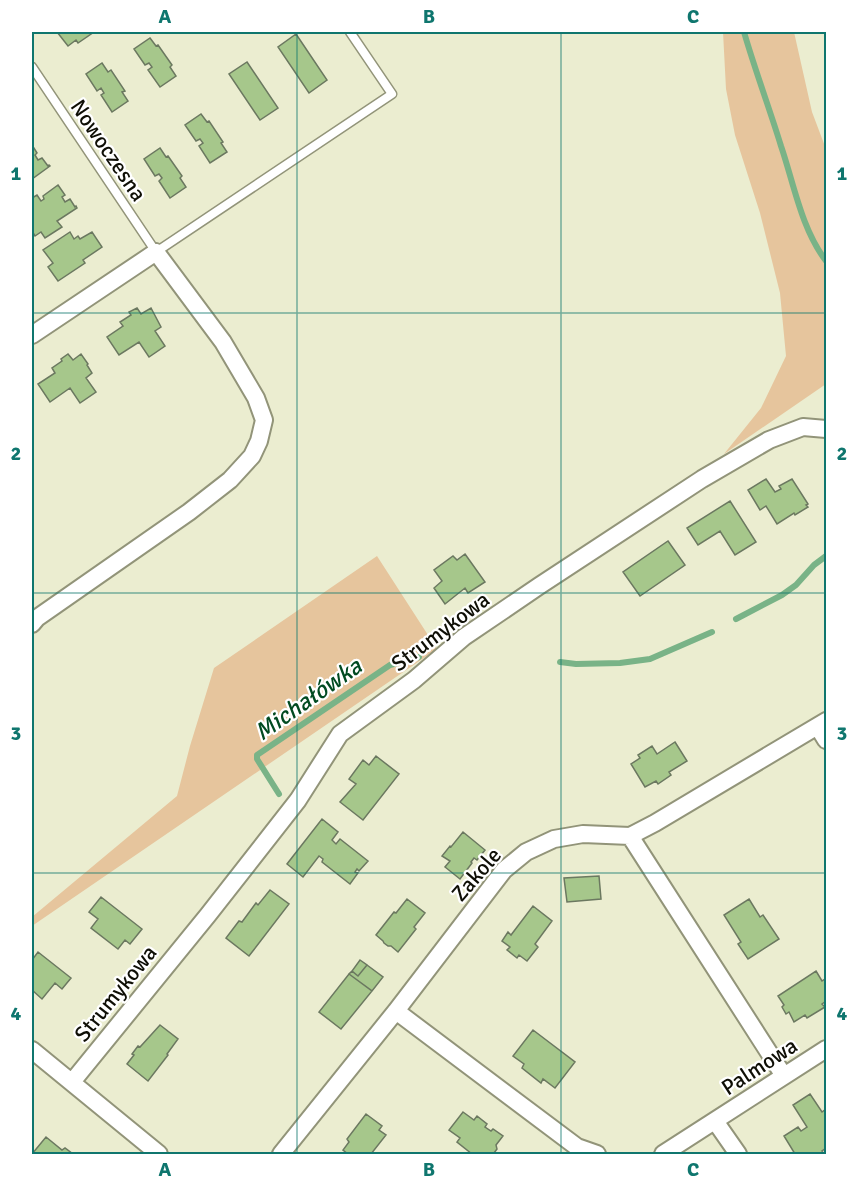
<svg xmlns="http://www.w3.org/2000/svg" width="858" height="1186" viewBox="0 0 858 1186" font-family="Signika,sans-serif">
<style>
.green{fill:#e6c59d}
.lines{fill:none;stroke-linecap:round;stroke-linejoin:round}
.stream{stroke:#79b387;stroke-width:6}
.building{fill:#a6c78b;stroke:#6b7860;stroke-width:1.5}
.lane-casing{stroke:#929479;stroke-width:11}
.street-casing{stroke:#929479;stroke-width:20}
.lane{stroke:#fff;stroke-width:8}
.street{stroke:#fff;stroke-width:16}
.grid{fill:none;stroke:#0f766e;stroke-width:1.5;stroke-opacity:0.55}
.labels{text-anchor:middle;stroke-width:4.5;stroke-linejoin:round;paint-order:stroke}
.street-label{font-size:22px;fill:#0e0e05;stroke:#fff}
.water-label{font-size:24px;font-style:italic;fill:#014a21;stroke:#fff}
.neatline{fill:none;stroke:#0f766e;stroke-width:2}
.grid-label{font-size:20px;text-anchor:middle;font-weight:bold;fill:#0f766e}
</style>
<rect width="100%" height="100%" fill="#ebedd0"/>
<!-- green -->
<path class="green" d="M723,32H794L812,112L826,149V384L724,454L761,408L786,356L780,293L760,213L735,135L726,89Z
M377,556L437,649L32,926V917L177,796L190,746L214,668Z"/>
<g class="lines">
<!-- stream -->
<path class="stream" d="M744,32C755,70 769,107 781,146C794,184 801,228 826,261
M736,619L782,595L796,585L814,565L826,556
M560,662L576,664L620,663L650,659L712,632
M279,794L257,759V755L390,665L419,657"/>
</g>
<!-- building -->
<path class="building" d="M57,32H94L78,43L76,40L68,46Z
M296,34L327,80L309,93L278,47Z
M150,38L156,46L158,45L172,65L170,67L176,76L160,87L148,70L152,67L149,63L145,65L134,49Z
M247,62L278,108L260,120L229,74Z
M102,63L108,72L111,70L125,91L122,92L128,101L112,112L101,95L104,93L101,88L97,91L86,74Z
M201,114L207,122L209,121L223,142L221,143L227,152L210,163L199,146L203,143L200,139L196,141L185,125Z
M32,145L37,153L35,155L38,160L42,158L48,166L49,165L50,166L32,179Z
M160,148L166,157L168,156L182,176L180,178L186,187L170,198L159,181L162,178L159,174L155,176L144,159Z
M58,185L65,195L62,197L65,202L70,199L75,207L76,206L77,208L57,221L62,227L45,238L41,232L35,236L32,231V198L37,195L41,201L44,199L43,196Z
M70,232L74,239L78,236L80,239L92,232L102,247L83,260L85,263L58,281L48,267L53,263L43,250Z
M137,308L141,314L151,308L161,327L155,331L165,346L149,357L139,342L119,355L107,337L123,326L120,322L131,315L129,312Z
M68,354L73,360L81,354L88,364L87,365L92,373L86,378L96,392L80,403L70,388L50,402L38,384L55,373L52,368L62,361L61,359Z
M766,479L775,492L781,489L779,486L792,479L808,504L806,505L808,507L795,515L794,513L777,524L766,506L760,510L748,490Z
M730,501L756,542L735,555L720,531L698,545L687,528Z
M668,541L685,565L640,596L623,572Z
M465,554L485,582L468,593L465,588L445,604L434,588L442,581L434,570L453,556L457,560Z
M675,742L687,761L669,772L671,775L658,784L656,781L645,787L631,764L640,758L638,755L652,746L657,754Z
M376,756L399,774L363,820L340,802L356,784L349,779L363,760L369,765Z
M322,819L338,832L332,840L336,844L340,839L368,861L359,871L357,869L355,872L358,873L350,884L322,862L323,859L319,856L303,877L287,864Z
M463,832L485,850L477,860L474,858L471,862L472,863L460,879L445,867L450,861L442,856L450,846L451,847Z
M599,876L601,899L567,902L564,878Z
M270,890L289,904L249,956L226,938L239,921L242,922L256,903L258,905Z
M101,897L142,929L130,944L125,940L118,949L91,928L98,919L89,912Z
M407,899L425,913L414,927L416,929L398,952L391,946H388L384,943L383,941L376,935L394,912L396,913Z
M749,899L760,917L763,915L779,939L748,959L738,944L741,942L724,915Z
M533,906L552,921L535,944L538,947L527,961L519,955L517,958L507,950L510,947L502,941L508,932L511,935Z
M38,952L71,978L62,989L55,983L42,999L32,990V960Z
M360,960L367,965L358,976L352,971Z
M367,965L383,977L372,991L349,974L352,971L358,976Z
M816,971L822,981L825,979L826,982V1001L822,1004L825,1007L807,1018L805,1015L794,1022L789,1012L786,1014L782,1007L784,1005L778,996Z
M349,974L372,991L341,1029L319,1012Z
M160,1025L178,1039L167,1054L168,1055L148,1081L127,1064L134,1055L132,1054L138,1046L140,1047Z
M533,1030L575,1062L555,1088L543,1079L541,1083L522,1068L524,1064L513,1056Z
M810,1094L822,1112L826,1109V1148L822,1151L824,1154H795L784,1136L798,1127L801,1131L807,1127L793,1105Z
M463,1112L474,1120L477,1116L487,1124L485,1127L491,1131L493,1129L503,1136L496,1145L497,1149L494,1153L472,1154L457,1142L460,1138L449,1130Z
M366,1114L382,1126L379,1130L386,1135L371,1154H348L343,1150L349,1142L347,1139Z
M46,1137L62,1150L65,1148L73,1154H32Z"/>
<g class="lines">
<defs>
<path id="lane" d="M32,67L156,252L392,94L350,32"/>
<path id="street" d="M32,335L156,252L223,342L256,398L264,420L259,441L252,456L230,480L189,512L37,618L32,624
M818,727L826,740
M630,836L784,1076
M396,1011L577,1147L597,1154
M32,1050L159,1154
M72,1082L208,915L298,800L340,734L414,680L464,637L539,586L702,479L769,440L803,427L826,429
M715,1121L738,1154
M281,1154L396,1011L504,870L526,852L554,839L583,834L630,836L655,823L826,721
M663,1154L826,1049"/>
</defs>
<!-- lane casing -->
<use href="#lane" class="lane-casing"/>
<!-- street casing -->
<use href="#street" class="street-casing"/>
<!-- lane -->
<use href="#lane" class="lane"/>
<!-- street -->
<use href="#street" class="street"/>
</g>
<!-- grid -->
<path class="grid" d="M297,32V1154M561,32V1154M32,313H826M32,593H826M32,873H826"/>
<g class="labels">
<!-- street labels -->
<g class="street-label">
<text transform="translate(109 150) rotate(56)" y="8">Nowoczesna</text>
<text transform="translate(440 631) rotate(-37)" y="8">Strumykowa</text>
<text transform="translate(476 874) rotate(-49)" y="8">Zakole</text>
<text transform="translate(115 993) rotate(-51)" y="8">Strumykowa</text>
<text transform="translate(759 1066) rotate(-33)" y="8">Palmowa</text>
</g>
<!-- water labels -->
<g class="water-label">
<text transform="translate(308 699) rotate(-35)" y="8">Michałówka</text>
</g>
</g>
<!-- border -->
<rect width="858" height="1186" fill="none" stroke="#ffffff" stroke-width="66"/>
<rect x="33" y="33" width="792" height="1120" class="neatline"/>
<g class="grid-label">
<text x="165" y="23">A</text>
<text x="429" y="23">B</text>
<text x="693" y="23">C</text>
<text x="16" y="180">1</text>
<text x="842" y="180">1</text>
<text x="16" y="460">2</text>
<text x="842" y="460">2</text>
<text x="16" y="740">3</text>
<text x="842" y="740">3</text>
<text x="16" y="1020">4</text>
<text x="842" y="1020">4</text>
<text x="165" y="1176">A</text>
<text x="429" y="1176">B</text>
<text x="693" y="1176">C</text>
</g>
</svg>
